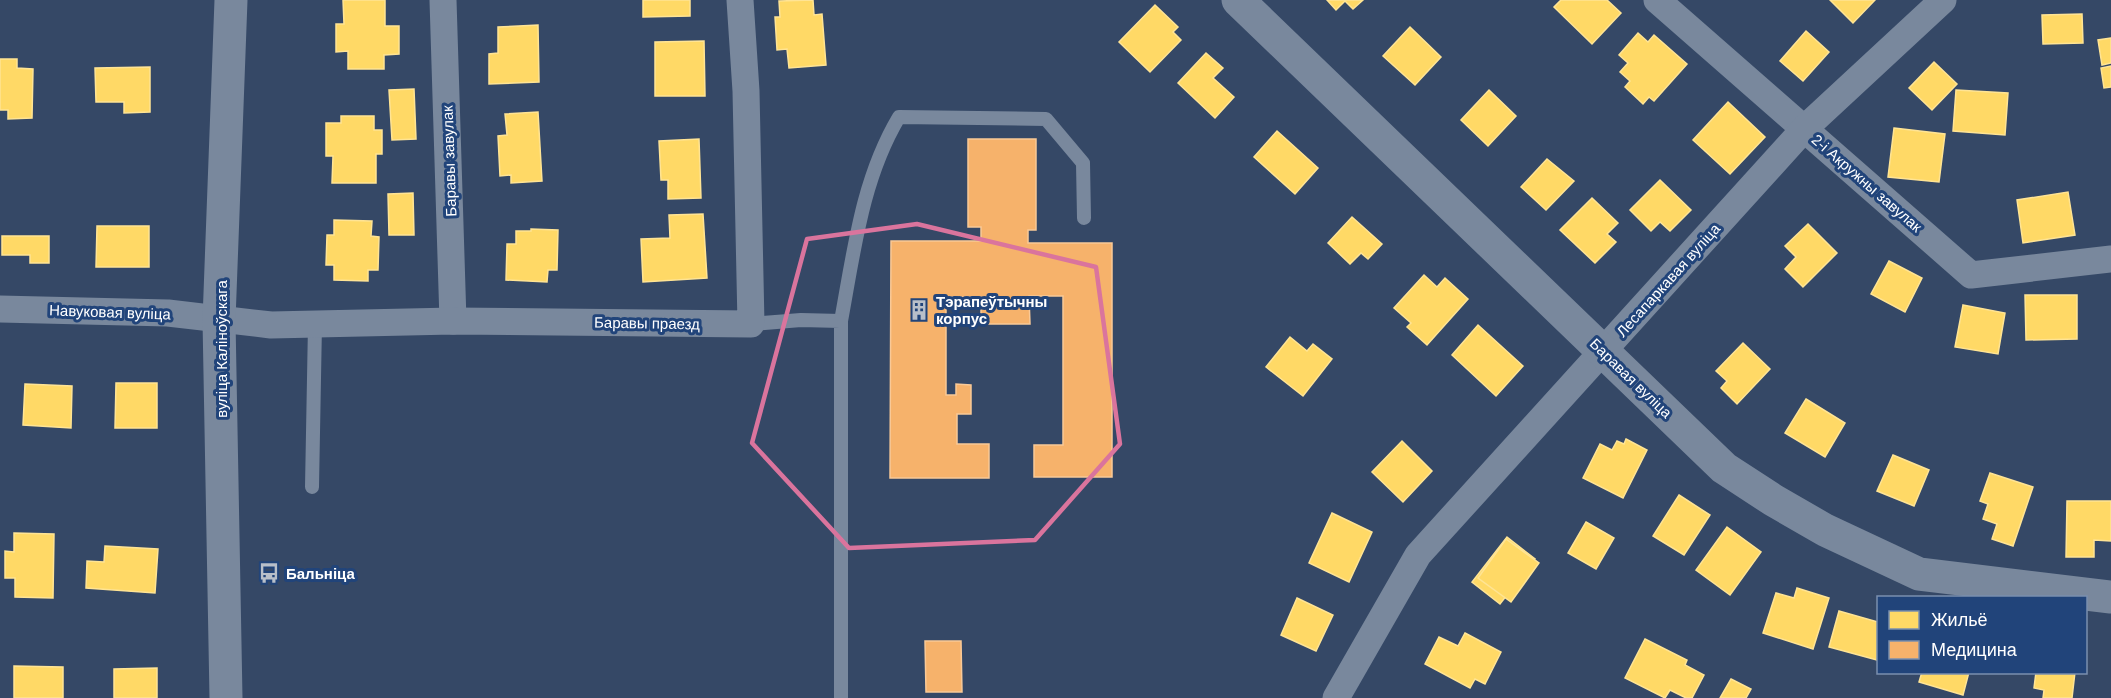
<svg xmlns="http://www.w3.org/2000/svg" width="2111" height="698" font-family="Arial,sans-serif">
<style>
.homes{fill:#ffd966;stroke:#ffe494;stroke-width:1.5}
.health{fill:#f6b26b;stroke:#f9c997;stroke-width:1.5}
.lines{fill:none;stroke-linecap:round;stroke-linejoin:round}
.service{stroke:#79889d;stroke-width:14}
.minor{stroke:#79889d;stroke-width:27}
.tertiary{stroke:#79889d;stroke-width:33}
.marked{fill:none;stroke:#da749d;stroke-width:4.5;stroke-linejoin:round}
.labels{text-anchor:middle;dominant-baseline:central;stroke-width:6;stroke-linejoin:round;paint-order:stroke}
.street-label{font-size:15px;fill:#fff;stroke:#21447a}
.poi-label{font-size:15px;font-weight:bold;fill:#fff;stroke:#21447a;text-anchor:start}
</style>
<rect width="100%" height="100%" fill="#354866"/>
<!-- homes -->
<g class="homes">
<path d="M343,0H385V26H399V54L384,55V69H348V51L336,52V24H344Z"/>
<path d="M643,0H690V16L643,17Z"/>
<path d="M813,0L814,15L822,14L826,65L789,68L787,49L777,50L775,17H780L779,1Z"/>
<path d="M1327,0H1363L1353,9L1345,1L1336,10Z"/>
<path d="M1561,0H1607L1621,13L1592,44L1554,7Z"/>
<path d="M1830,0H1875L1853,23Z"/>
<path d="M1155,5L1178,27L1173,32L1181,40L1150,72L1119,42Z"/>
<path d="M2082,14L2083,43L2043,44L2042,15Z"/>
<path d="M538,25L539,82L489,84V54L498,53V27Z"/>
<path d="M1410,27L1441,57L1415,85L1383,56Z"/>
<path d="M1806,31L1829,52L1803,81L1780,61Z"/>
<path d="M1638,33L1648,42L1654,35L1687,64L1654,101L1649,97L1643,104L1625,87L1630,81L1620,72L1628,63L1619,55Z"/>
<path d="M2111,38V63L2102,65L2098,40Z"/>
<path d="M704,41L705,96H655V42Z"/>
<path d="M1206,53L1223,68L1213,78L1234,97L1215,118L1178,83Z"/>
<path d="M0,59H17V68L33,69L32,118L8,119V110H0Z"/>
<path d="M1934,62L1957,84L1932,110L1909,88Z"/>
<path d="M2111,66V87L2104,88L2101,68Z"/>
<path d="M150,67V112L124,113V102H96L95,68Z"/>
<path d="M414,89L416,139L392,140L389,90Z"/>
<path d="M1489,90L1516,116L1488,146L1461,120Z"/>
<path d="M1956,90L2008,93L2005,135L1953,131Z"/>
<path d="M1728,102L1765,137L1730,174L1693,140Z"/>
<path d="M538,112L542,181L511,183V175L500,176L498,136L507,135L505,114Z"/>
<path d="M341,116H374V130H382V154H376V183H332L333,156H326V123H341Z"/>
<path d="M1894,128L1945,134L1939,182L1888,177Z"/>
<path d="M1277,131L1318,168L1295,194L1254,157Z"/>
<path d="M699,139L701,198L668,199V180H661L659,141Z"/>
<path d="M1547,159L1574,181L1546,210L1521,187Z"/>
<path d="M1660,180L1691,210L1670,231L1660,222L1651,231L1630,210Z"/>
<path d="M2068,192L2075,235L2023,243L2017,200Z"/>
<path d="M413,193L414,235H389L388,194Z"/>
<path d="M1592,198L1618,223L1607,234L1616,242L1595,263L1560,230Z"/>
<path d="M703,214L707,278L643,282L641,239L670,238L669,215Z"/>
<path d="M1352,217L1382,244L1368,259L1361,253L1350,264L1328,243Z"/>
<path d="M334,220L372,221L371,236L379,237L378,270H368V281L334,280V265H326L327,235H334Z"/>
<path d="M1808,224L1837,253L1803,287L1785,269L1796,257L1785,246Z"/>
<path d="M97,226H149V267H96Z"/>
<path d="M531,229L558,230L557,270H548L547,282L506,280L507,244H516V231H531Z"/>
<path d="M2,236H49V263H30V255H2Z"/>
<path d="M1889,261L1922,278L1905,312L1871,294Z"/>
<path d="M1424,275L1437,287L1445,278L1468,299L1427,345L1407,327L1411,323L1394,308Z"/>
<path d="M2025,295H2077V339L2026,340Z"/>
<path d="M1963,305L2005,313L1998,354L1955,347Z"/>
<path d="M1478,325L1523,366L1496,396L1452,355Z"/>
<path d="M1290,337L1307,351L1313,344L1332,359L1303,396L1266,367Z"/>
<path d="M1743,343L1770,369L1737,404L1721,388L1727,381L1716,371Z"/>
<path d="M116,383H157V428H115Z"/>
<path d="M25,384L72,386L71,428L23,425Z"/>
<path d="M1806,399L1845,423L1825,457L1785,433Z"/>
<path d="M1626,439L1647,450L1623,498L1583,478L1600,444L1612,450L1617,441L1624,444Z"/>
<path d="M1402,441L1432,471L1403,502L1372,472Z"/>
<path d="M1893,455L1929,470L1914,506L1877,491Z"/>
<path d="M1990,473L2033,487L2013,546L1992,539L1997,524L1983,519L1988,504L1980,501Z"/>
<path d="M1679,495L1710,515L1684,555L1653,536Z"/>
<path d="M2067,501H2111V541L2094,540V557H2066Z"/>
<path d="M1332,513L1372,532L1349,582L1309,563Z"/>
<path d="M1586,522L1614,538L1596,569L1568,553Z"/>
<path d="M1727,527L1761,552L1730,595L1696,570Z"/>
<path d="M14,533L54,534L53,598L15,597V578H5V551L14,552Z"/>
<path d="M1507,537L1535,559L1500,604L1472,582Z"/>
<path d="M1506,539L1539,563L1511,602L1478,578Z"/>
<path d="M105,546L158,549L155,593L86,588L87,561L104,562Z"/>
<path d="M1797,588L1829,598L1813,649L1763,633L1776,593L1794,598Z"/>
<path d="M1297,598L1333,615L1316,651L1281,635Z"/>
<path d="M1839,611L1878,622L1877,660L1829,647Z"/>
<path d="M1465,633L1501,652L1485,684L1475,679L1470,688L1425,664L1439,637L1458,646Z"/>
<path d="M1645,639L1687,660L1685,665L1704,675L1692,698H1686L1670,690L1665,698L1625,678Z"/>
<path d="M14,666L63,667V698H14Z"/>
<path d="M157,668V698H114V669Z"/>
<path d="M1922,672H1969L1963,695L1919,682Z"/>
<path d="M2036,672H2075L2072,698H2043L2044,690L2034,688Z"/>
<path d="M1731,679L1751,689L1746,698H1720Z"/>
</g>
<!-- health -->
<g class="health">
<path d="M968,139H1036V230H1028V243H1112V477H1034V445H1063V296H1029L1030,324H981V297H946V395H956V384L971,385V414H957V444H989V478H890L891,241H981V227H968Z"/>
<path d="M925,641H961L962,692H926Z"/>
</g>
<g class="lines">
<!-- service -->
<g class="service">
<path d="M841,321C854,251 862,179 899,117L1046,119L1083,163L1084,218"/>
<path d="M751,324L801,320L841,321V698"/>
<path d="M312,487L315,324"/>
</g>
<!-- minor -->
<g class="minor">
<path d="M443,0L453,321"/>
<path d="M1657,0L1971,275L2111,259"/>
<path d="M0,309L168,313L271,325L453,321L751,324L746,91L740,0"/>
<path d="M1336,698L1418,555L1805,128L1943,0"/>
</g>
<!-- tertiary -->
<g class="tertiary">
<path d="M1238,0L1724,468L1773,500L1825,530L1919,574L2111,597"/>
<path d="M226,698L219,320L231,0"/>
</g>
</g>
<!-- marked area -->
<path class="marked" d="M917,224L1096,267L1120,444L1035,540L849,548L752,443L807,239Z"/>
<!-- icons -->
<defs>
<g id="building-bare" transform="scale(1.62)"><path d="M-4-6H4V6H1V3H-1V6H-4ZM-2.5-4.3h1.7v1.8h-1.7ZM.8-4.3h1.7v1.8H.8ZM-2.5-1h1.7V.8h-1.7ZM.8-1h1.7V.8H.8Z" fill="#b8bfc9" stroke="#21447a" stroke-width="2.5" paint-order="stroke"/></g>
<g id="bus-bare" transform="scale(1.62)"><path d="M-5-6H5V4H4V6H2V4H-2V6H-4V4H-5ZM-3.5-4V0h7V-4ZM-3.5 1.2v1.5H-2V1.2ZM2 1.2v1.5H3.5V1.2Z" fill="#b8bfc9" stroke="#21447a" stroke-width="2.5" paint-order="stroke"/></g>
</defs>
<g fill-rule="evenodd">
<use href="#building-bare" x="919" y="310"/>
<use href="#bus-bare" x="269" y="573"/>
</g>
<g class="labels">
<!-- street labels -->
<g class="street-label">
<text transform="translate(449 161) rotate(-92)">Баравы завулак</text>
<text transform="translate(1867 183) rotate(41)">2-і Акружны завулак</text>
<text transform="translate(1668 280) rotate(-48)">Лесапаркавая вуліца</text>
<text transform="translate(110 312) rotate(2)">Навуковая вуліца</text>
<text transform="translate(647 323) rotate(1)">Баравы праезд</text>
<text transform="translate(221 349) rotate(-90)">вуліца Каліноўскага</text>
<text transform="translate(1631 378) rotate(44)">Баравая вуліца</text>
</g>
<!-- poi labels -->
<g class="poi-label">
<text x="936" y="301">Тэрапеўтычны<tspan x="936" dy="17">корпус</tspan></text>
<text x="286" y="573">Бальніца</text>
</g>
</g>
<!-- legend -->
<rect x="1877" y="596" width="210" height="78" fill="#21447a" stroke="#7a8faf" stroke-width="1.5"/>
<rect x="1889" y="611" width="30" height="18" fill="#ffd966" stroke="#7a8faf" stroke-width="1.5"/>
<text x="1931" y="626" font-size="18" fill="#ffffff">Жильё</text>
<rect x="1889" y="641" width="30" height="18" fill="#f6b26b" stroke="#7a8faf" stroke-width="1.5"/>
<text x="1931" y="656" font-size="18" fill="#ffffff">Медицина</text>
</svg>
